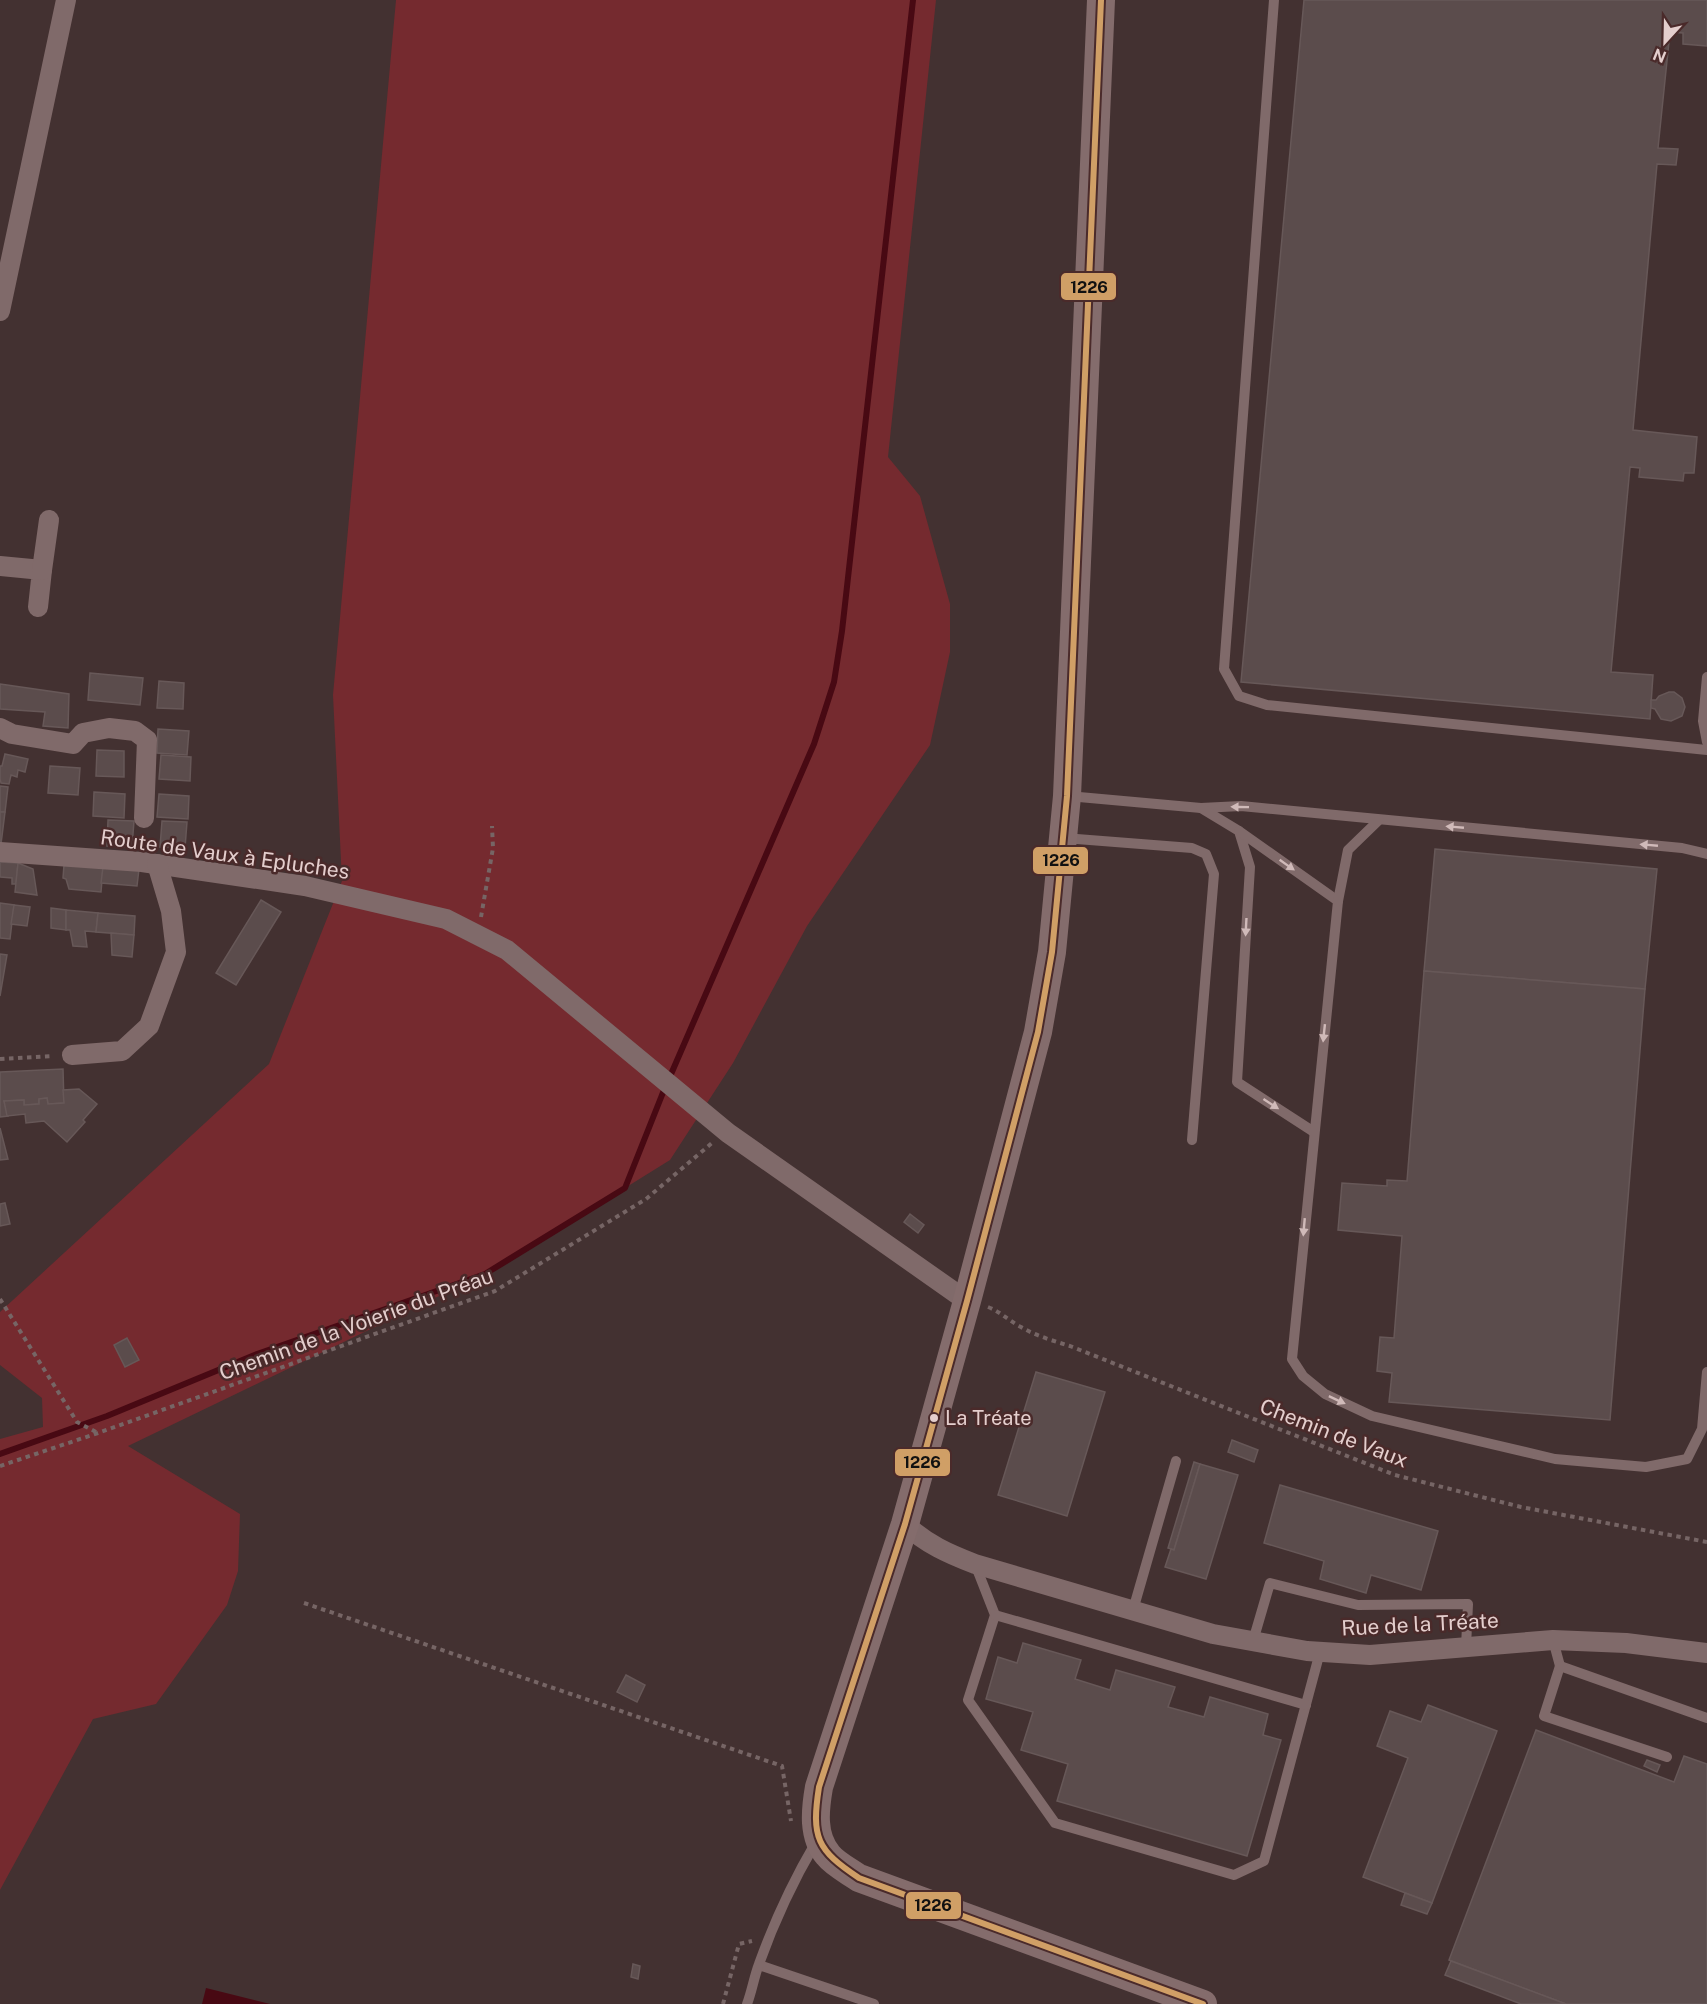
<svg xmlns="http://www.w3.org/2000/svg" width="1707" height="2004" font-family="'Public Sans',sans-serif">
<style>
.green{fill:#752a2f}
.water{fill:#480913}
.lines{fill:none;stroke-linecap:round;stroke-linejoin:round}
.stream{stroke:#480913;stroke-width:6}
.building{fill:#5b4c4c;stroke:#675858;stroke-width:1.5}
.path{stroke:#766565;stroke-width:4;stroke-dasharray:4.5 4.5;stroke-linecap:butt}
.lane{stroke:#806a6a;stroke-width:10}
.street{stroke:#806a6a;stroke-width:20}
.secondary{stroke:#846c6c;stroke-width:28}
.bus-1-casing{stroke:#4a2a2a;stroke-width:10}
.bus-1{stroke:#d09f66;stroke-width:6}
.oneway{fill:#d0bab9}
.bus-dot{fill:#e4cecd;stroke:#4a2a2a;stroke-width:2}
.labels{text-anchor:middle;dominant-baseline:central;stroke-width:5;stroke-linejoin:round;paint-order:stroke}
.bus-label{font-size:20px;fill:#e4cecd;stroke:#4a2a2a;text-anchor:start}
.street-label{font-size:21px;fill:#e4cecd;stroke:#4a2a2a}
.line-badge{stroke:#4a2a2a;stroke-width:2}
.pale-badge-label{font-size:16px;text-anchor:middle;font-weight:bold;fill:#111}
</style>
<rect width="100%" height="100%" fill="#433131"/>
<!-- green -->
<path class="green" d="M396,0H936L888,457L920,496L950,604V652L930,745L807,926L733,1063L670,1160L493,1270L128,1446L240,1514L238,1571L227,1605L156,1704L93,1719L0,1890V1439L43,1427L42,1398L0,1365V1312L269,1064L342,881L333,695Z"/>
<!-- water -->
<path class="water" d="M206,1988L270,2004H202Z"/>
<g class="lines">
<!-- stream -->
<path class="stream" d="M0,1454L107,1416L257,1354L485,1274L625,1188L662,1095L814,744L834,682L842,631L913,0"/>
</g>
<!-- building -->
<g class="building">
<path d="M1304,0H1707V46L1683,44V33L1670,32L1658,148L1678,149L1676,165L1657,164L1633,430L1697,437L1694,473H1684L1683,481L1639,477L1640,468L1630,467L1611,672L1653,675L1650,719L1241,682Z"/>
<path d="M90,673L143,678L140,705L88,700Z"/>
<path d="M159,681L184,683L183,709L157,708Z"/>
<path d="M0,684L69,694L68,728L43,726L45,712L0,709Z"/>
<path d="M1669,692H1674L1682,698L1685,707L1682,716L1671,721L1661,719L1655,709L1651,708V700H1656L1659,696Z"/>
<path d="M158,729L189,731L187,755L157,753Z"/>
<path d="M97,750L124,751V777L96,776Z"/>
<path d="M5,754L28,759L25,772L18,770L17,777L11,775L9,784L1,783L0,779V766H2Z"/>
<path d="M161,755L191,757L190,781L159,779Z"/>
<path d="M50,766L80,768L78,795L48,793Z"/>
<path d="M0,786L8,787L5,812H0Z"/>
<path d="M94,792L125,794L124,818L93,816Z"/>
<path d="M159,794L189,796L188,819L157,817Z"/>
<path d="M0,812H5L1,844H0Z"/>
<path d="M108,820L134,821L132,847L107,846Z"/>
<path d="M162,821L187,822L185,848L160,847Z"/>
<path d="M1435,849L1657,869L1645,989L1424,971Z"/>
<path d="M0,862L18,863L16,884H12V878L0,877Z"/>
<path d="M18,863L33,869L37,895L15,892Z"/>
<path d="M64,865L103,867L101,892L69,889L66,879L63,878Z"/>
<path d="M103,867L139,869L137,886L101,883Z"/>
<path d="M261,900L281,912L236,985L216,973Z"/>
<path d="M0,903L14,905L10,939L0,938Z"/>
<path d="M14,905L30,907L27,926L11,924Z"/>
<path d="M51,908L66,910V930L51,928Z"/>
<path d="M66,910L98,913L96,932L85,931L87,947L73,946L70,930H66Z"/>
<path d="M98,913L135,916L134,935L96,932Z"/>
<path d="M111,933L134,935L132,957L112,955Z"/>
<path d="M0,954L7,955L0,996Z"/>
<path d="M1424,971L1645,989L1610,1420L1389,1402L1392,1373L1377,1371L1380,1337L1394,1338L1402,1236L1338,1230L1342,1183L1387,1186V1180L1407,1181Z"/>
<path d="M63,1069L64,1103L48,1104L47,1098L39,1099V1104L24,1105V1100L4,1101L8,1116L0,1117V1072Z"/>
<path d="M79,1089L97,1104L83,1120L85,1122L67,1142L44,1121L26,1123L25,1114L7,1116L4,1101L24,1100V1105L39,1104V1099L47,1098L48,1104L64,1103L63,1090Z"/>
<path d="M0,1128L8,1159L0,1160Z"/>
<path d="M5,1203L10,1224L0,1226V1204Z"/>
<path d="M910,1214L924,1225L918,1233L904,1222Z"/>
<path d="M127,1338L139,1360L125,1367L114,1345Z"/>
<path d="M1036,1372L1105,1392L1067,1516L998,1495Z"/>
<path d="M1232,1440L1258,1450L1254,1462L1228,1452Z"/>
<path d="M1194,1462L1200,1464L1174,1550L1168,1548Z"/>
<path d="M1200,1464L1238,1475L1206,1579L1165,1567L1171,1549L1174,1550Z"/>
<path d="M1280,1485L1438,1531L1421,1590L1371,1575L1366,1593L1320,1579L1324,1561L1264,1543Z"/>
<path d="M1023,1643L1081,1660L1075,1679L1110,1690L1116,1670L1175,1687L1168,1707L1204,1717L1210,1697L1268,1714L1263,1735L1281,1740L1247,1856L1057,1801L1068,1764L1021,1750L1033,1712L986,1699L998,1657L1017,1663Z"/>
<path d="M626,1675L645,1685L637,1702L617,1692Z"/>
<path d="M1428,1705L1497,1731L1432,1903L1363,1877L1408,1758L1377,1746L1390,1711L1421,1722Z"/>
<path d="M1536,1730L1674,1782L1684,1756L1707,1764V2004H1566L1449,1960Z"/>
<path d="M1647,1760L1660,1765L1657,1772L1644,1766Z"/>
<path d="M1405,1893L1432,1903L1427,1914L1401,1905Z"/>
<path d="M1451,1961L1566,2004H1521L1445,1975Z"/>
<path d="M633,1964L640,1966L638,1979L631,1977Z"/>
</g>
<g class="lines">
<!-- path -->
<g class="path">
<path d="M481,917L493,848L492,826"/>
<path d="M0,1059L53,1056"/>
<path d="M0,1299L77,1422L98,1433"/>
<path d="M988,1307C1001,1312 1009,1321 1021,1327C1036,1336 1054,1341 1070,1346L1395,1475L1521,1507L1707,1542"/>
<path d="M0,1466L98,1433L495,1291L646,1199L712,1143"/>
<path d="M304,1603L782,1766L791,1821"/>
<path d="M723,2004L739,1944L752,1941"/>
</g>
<!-- lane -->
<g class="lane">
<path d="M1274,0L1224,669L1239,696L1267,705L1707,750"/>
<path d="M1707,677L1703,721L1707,742"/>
<path d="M1068,796L1201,808L1241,806L1682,848L1707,854"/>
<path d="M1201,808L1239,831L1250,867L1237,1082L1314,1132"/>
<path d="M1239,831L1338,901L1292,1359L1303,1376L1325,1394L1372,1416L1555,1459L1646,1467L1687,1459L1702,1429L1707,1372"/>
<path d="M1064,838L1192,848L1206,854L1214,874L1192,1140"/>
<path d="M1338,901L1348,850L1379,820"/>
<path d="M975,1564L995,1615L968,1700L1055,1823L1234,1875L1264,1861L1320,1652"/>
<path d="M1133,1610L1176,1461"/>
<path d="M995,1615L1306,1705"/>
<path d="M1553,1640L1560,1666"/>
<path d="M1253,1641L1270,1583L1358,1605L1468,1604L1466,1647"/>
<path d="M1667,1757L1544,1716L1560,1666L1707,1718"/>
<path d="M759,1965L874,2004"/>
<path d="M747,2004C752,1991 754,1977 759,1964C774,1922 793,1881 816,1842"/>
</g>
<!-- street -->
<g class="street">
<path d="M0,311L66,0"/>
<path d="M0,566L42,570L38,607"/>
<path d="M42,570L49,520"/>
<path d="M0,728L12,734L73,744L83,733L109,728L135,731L147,740L144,818"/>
<path d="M0,852L142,862L305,886L446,919L507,950L728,1133L967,1301"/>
<path d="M72,1055L122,1051L149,1026L176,952L171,911L157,864"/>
<path d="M905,1524C926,1544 949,1554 975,1564L1213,1634L1307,1651L1370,1655L1553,1640L1626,1643L1707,1653"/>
</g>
<!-- secondary -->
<path class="secondary" d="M1101,0L1067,796L1052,952L1038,1032L967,1301L905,1524L819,1787C815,1810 812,1836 828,1855C835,1864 849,1871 859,1878L1203,2004"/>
<!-- bus-1 casing -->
<g class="bus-1-casing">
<path id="bus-1" d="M1101,0L1067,796L1052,952L1038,1032L967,1301L905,1524L819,1787C811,1838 817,1850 859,1878L1203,2004"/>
</g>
<!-- bus-1 -->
<use href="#bus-1" class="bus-1"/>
</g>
<!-- one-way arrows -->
<defs><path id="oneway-solid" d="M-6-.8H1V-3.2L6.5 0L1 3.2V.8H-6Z" transform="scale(1.5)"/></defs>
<g class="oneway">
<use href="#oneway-solid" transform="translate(1240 807) rotate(-179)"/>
<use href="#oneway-solid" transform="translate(1455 827) rotate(-175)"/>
<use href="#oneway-solid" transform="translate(1649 845) rotate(-175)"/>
<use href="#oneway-solid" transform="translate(1287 865) rotate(35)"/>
<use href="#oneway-solid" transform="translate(1246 927) rotate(93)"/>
<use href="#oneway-solid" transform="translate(1324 1033) rotate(96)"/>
<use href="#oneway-solid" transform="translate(1271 1104) rotate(33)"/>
<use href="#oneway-solid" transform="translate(1304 1227) rotate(95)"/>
<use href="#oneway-solid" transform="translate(1337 1400) rotate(25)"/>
</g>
<!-- markers -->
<circle class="bus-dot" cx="934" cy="1418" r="5"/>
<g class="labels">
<!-- bus labels -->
<g class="bus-label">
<text x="945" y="1418">La Tréate</text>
</g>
<!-- street labels -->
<g class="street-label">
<text transform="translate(225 854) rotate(8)">Route de Vaux à Epluches</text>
<text transform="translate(356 1324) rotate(-20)">Chemin de la Voierie du Préau</text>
<text transform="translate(1334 1433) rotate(21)">Chemin de Vaux</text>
<text transform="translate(1420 1624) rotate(-3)">Rue de la Tréate</text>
</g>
</g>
<g class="line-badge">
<rect x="1060" y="272" width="57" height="29" rx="6" fill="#d09f66"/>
<rect x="1032" y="846" width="57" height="29" rx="6" fill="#d09f66"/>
<rect x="894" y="1448" width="57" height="29" rx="6" fill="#d09f66"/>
<rect x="905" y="1891" width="57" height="29" rx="6" fill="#d09f66"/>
</g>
<g class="pale-badge-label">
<text x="1089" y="293">1226</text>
<text x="1061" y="866">1226</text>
<text x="922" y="1468">1226</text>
<text x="933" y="1911">1226</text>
</g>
<!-- north arrow -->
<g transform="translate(1665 42) rotate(202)" stroke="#4a2a2a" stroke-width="4.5" paint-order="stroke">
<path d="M0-4.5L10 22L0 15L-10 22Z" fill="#e4cecd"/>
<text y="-9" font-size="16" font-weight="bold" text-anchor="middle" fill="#e4cecd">N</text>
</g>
</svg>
